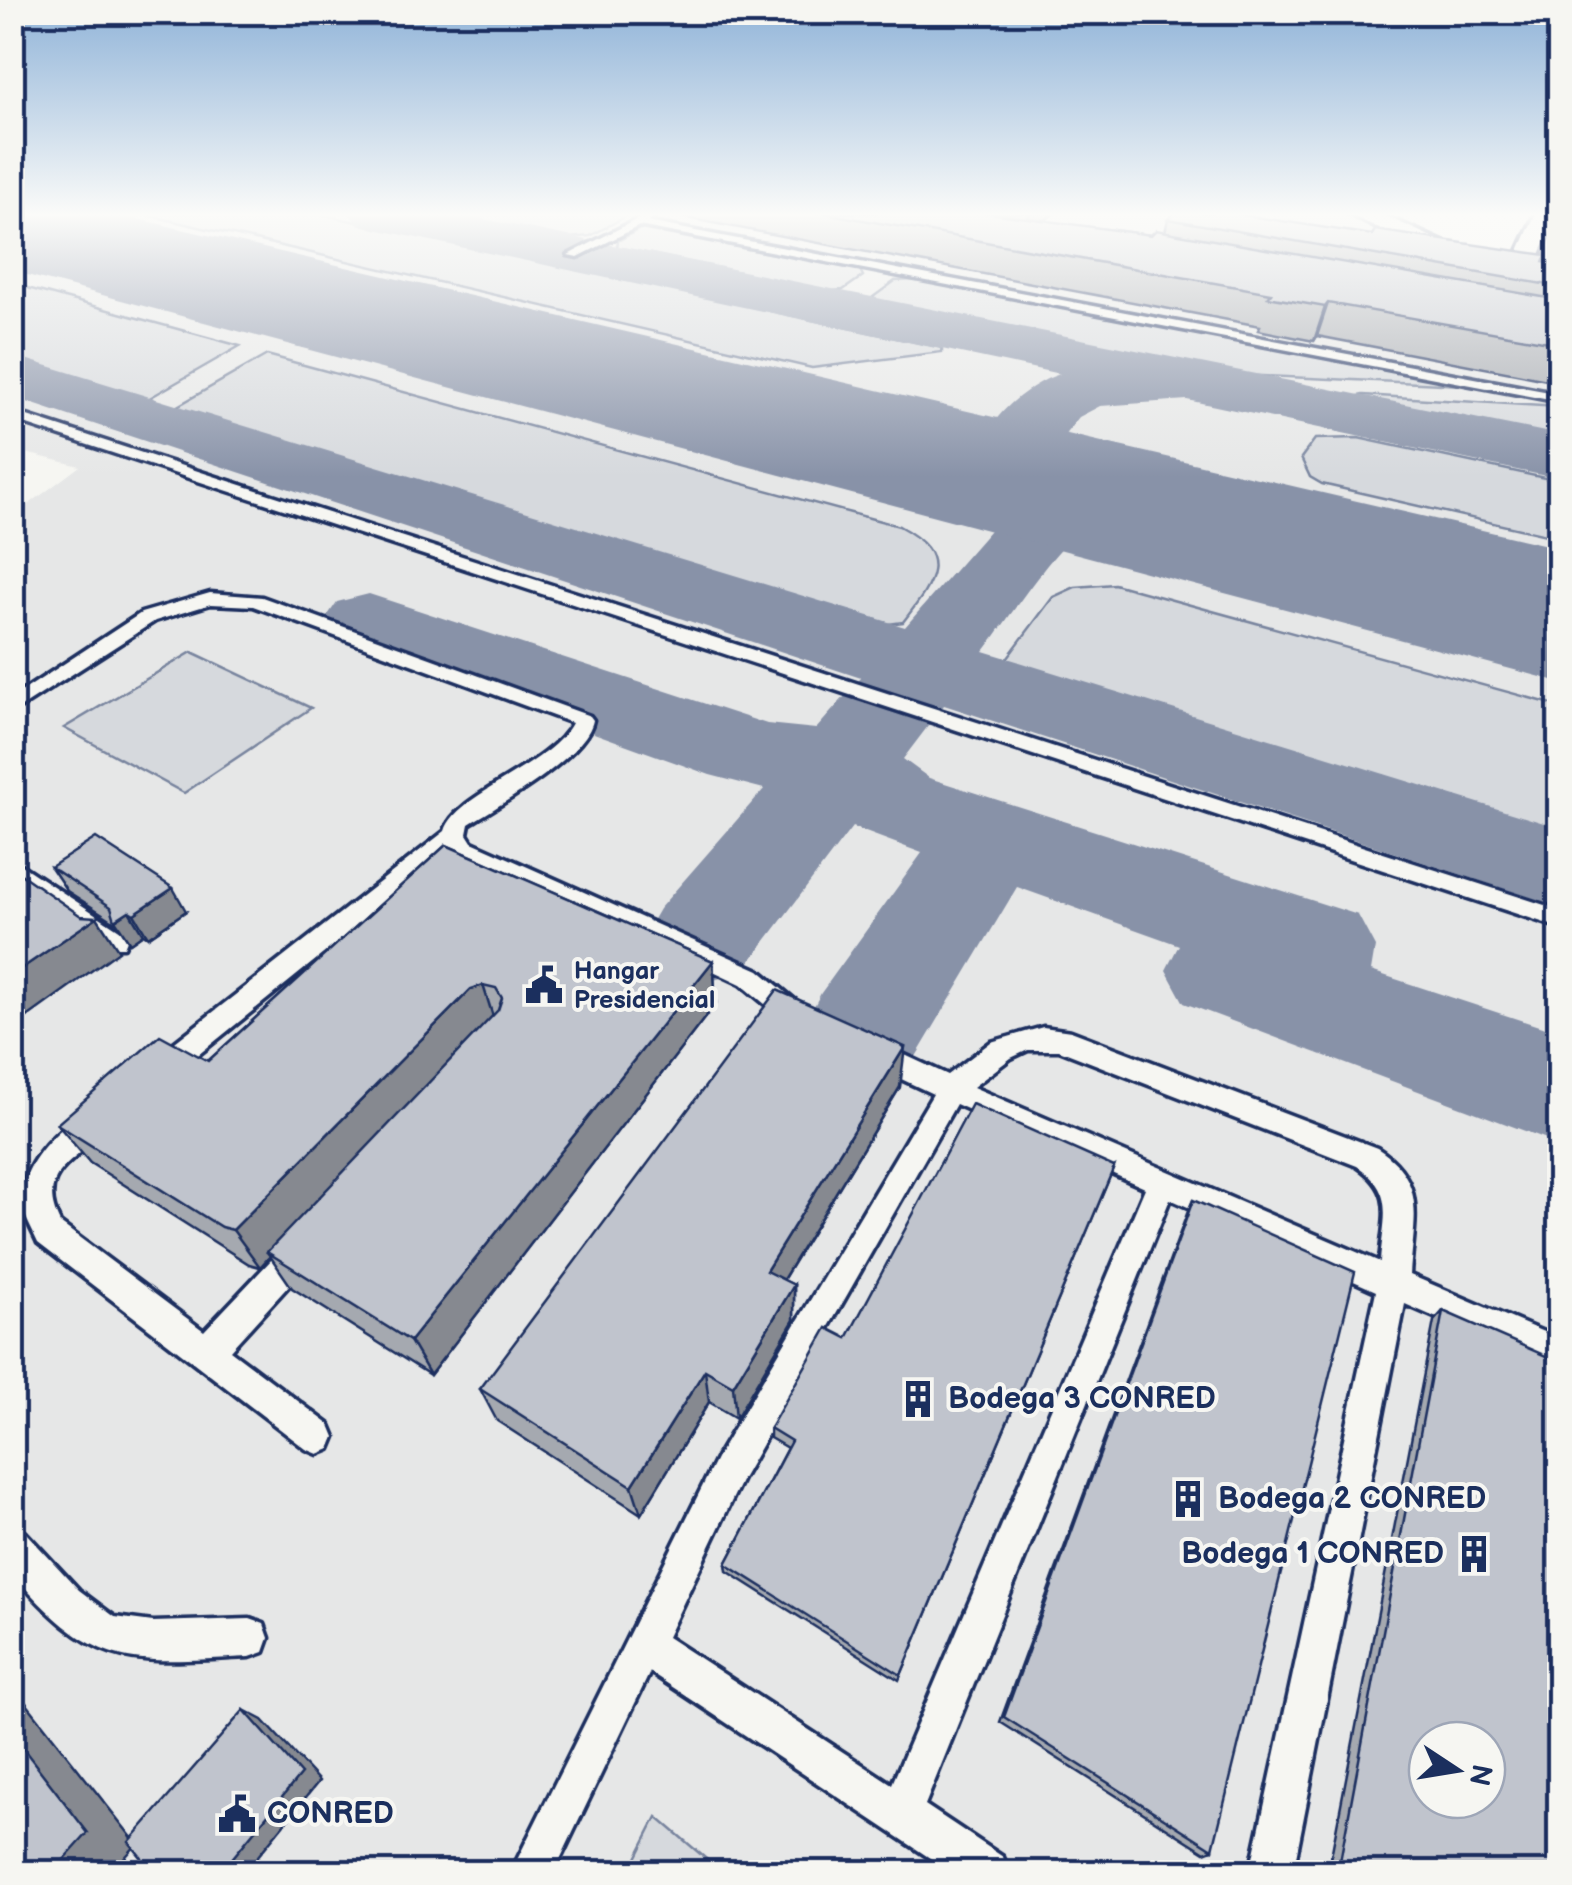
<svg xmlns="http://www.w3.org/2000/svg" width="1572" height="1885" font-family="'Balsamiq Sans',sans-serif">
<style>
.built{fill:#e6e7e7;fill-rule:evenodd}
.green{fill:#d6d9dd;stroke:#78849e;stroke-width:2.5}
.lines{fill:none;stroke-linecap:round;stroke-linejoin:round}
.taxiway{fill:#8892a8;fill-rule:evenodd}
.runway{fill:#8892a8;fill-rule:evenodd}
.service-casing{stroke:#1b2f5e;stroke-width:7}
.minor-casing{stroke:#1b2f5e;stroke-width:8}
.secondary-casing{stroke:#1b2f5e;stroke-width:7}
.service{fill:#f6f6f2;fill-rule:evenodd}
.minor{fill:#f6f6f2;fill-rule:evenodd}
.secondary{fill:#f6f6f2;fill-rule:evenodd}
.wall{fill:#a5a9b0;stroke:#1b2f5e;stroke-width:2.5}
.shaded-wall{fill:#868990;stroke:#1b2f5e;stroke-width:2.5}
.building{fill:#c0c4cd;stroke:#1b2f5e;stroke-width:2.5;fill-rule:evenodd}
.labels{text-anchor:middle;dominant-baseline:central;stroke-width:8;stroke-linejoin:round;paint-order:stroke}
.poi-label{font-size:25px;font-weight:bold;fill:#1b2f5e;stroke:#f6f6f2;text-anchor:start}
.near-poi-label{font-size:30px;font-weight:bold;fill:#1b2f5e;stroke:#f6f6f2;text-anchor:start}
</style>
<rect width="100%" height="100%" fill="#f6f6f2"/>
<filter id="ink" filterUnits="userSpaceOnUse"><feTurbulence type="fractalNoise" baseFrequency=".01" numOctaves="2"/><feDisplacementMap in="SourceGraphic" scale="20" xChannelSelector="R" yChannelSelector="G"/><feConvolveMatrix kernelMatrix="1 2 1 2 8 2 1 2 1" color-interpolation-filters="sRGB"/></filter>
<g filter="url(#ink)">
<!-- built -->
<path class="built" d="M13,213H1335L1409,243L1559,288V1872H13L12,517L80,466L13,450ZM1427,1740H1487V1800H1427Z"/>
<!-- green -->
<g class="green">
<path d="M138,213H315L942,348V352L812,368Z"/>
<path d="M442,213H632L590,236L568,238Z"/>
<path d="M640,229L860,270L863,276L843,290L829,291L617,247L618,241Z"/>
<path d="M914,280L1460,383L1464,385L1241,375L876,302L873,297L895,281Z"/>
<path d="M12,284H13L240,346L146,400L13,359Z"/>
<path d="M267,355L899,526C955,556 933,583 903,622L874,626L174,408Z"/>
<path d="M1363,395L1559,407V440L1354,397Z"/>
<path d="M1358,438L1559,481V538L1322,484L1310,477L1301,458L1315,439Z"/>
<path d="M1114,584L1559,706V840L999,669L1053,597L1075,587Z"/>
<path d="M192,652L311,708L184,793L64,728Z"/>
<path d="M657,1817L712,1864L709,1872H629Z"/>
</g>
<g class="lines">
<!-- taxiway -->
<path class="taxiway" d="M349,213H453L1560,435V479L1187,400L1100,406L1079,417L1055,447L1066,487L1103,477L1131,484L1142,501C1125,526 1095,524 1070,541C1051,553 1002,628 984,651L1560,828V907L944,705L903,759L929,778L1358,915L1375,947L1371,971L1560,1033V1144L1184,1003L1166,970L1179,945L1017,887L911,1065L866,1080L821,1065L802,1029L821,993L922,853L852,827L743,971L701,984L659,971L641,940L659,909L764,789L710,775L337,640L324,621L337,602L369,594L767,724L816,729L861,678L12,397V355L905,627L997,522C995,501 983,482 981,461C977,424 1029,383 1060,374L375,229L357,224Z"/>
<!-- runway -->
<path class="runway" d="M12,213H112L1560,548V682L12,271Z"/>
<!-- service casing -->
<g class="service-casing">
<g id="service">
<path d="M649,213L658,215L648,222L1560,394V402L639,226L578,257L568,255Z"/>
<path d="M12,411L1560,910V928L12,420Z"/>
<path d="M210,593L262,597L590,716L593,720C587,755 500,805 469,824L467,834L472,842L759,970L808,1011L812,1018L808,1025L799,1028L790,1025L741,984L453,849L172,1076L162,1079L152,1076L148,1068L152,1060L445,831C455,794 549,767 572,723L253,606L211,604L155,621L12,713V698L141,613Z"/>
<path d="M12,859L124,933L127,940L124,947H106L12,879Z"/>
<path d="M1043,1027L1071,1031L1377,1148C1429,1182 1413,1221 1410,1275L1560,1339V1372L1405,1304L1293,1872H1250L1376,1291L1170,1199L925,1805L1003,1857L1009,1872H951L650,1672L554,1872H511L718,1455L933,1094L861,1060L857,1052L861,1044L871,1041L881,1044L948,1075L991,1042ZM1028,1050H1059L1357,1166C1397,1193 1383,1218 1380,1262L973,1087L1011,1058ZM956,1104L1145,1188L892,1784L667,1637L742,1479Z"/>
<path d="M95,1109L105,1112L109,1121C90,1160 31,1165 60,1223L204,1331L291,1239L302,1235L313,1239L317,1249L313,1259L230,1350L330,1425L335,1437L330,1449L318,1454L306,1449L38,1243C32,1229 22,1214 22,1198C22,1162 63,1120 95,1109Z"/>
<path d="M12,1527L25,1532L79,1590L115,1617L153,1622L250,1619L264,1624L269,1638L264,1652L250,1657C127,1663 98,1672 12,1573Z"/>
</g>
</g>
<!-- minor casing -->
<g class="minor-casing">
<path id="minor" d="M1536,213H1560V221L1554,222L1532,273H1514L1511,268Z"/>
</g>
<!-- secondary casing -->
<g class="secondary-casing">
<path id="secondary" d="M1347,213H1379L1456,248L1560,266V282L1440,259Z"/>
</g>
<!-- service -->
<use href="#service" class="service"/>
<!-- minor -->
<use href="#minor" class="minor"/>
<!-- secondary -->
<use href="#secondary" class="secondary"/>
</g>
<!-- wall -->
<g class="wall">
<path d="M681,213H1054L1044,221L1151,235L1165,232L1168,219L1560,265V354L1547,380L1317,336L1314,341L1258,330L1260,326L681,217Z"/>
<path d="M446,845L713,961L716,1003L430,1375L292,1288L270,1256L260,1267L249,1264L90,1163L57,1124L208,1061Z"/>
<path d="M51,867L186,911L148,937L143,934L130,943L118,924L67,891Z"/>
<path d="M900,1087L783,1280L794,1285V1320L736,1418L709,1402L641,1514L497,1421L480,1389Z"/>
<path d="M1114,1167L899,1680L727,1571L726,1564L787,1448L770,1438V1428L847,1338Z"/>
<path d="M1193,1200L1213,1849L1205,1852L1000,1722L1188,1211Z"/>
<path d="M1443,1311L1560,1872H1328L1434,1321Z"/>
</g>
<!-- shaded-wall -->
<g class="shaded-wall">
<path d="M1029,213H1054L1026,236Z"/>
<path d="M1328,303L1317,336L1314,341L1325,307Z"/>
<path d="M173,888L186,911L148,937L134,914Z"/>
<path d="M129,911L143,934L130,943L115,920Z"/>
<path d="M97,917L119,951L12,1028V975Z"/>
<path d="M713,961L716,1003L430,1375L410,1341Z"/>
<path d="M483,985L496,1026L267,1252L270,1256L260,1267L233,1230L471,989Z"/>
<path d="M905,1047L900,1087L767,1306L766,1271Z"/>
<path d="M794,1285V1320L736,1418L733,1386Z"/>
<path d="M705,1370L709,1402L641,1514L632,1486Z"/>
<path d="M12,1685L137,1844L112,1872H53L12,1734Z"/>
<path d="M244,1710L263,1720L319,1781L245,1872H221Z"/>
</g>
<!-- building -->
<g class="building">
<path d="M824,213H990L1151,235L1156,230L1560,300V344L1328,303L1325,307L1268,297L1271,293Z"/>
<path d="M1174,213H1230L1372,235L1375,230L1546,255L1543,262L1560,265V287L1168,219Z"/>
<path d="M96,838L173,888L134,914L129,911L115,920L111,907L51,867Z"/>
<path d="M446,845L713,961L410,1341L267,1252L498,1010L502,998L496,988L483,985L471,989L233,1230L221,1227L57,1124L160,1035L208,1061Z"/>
<path d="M12,868L81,916L97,917L12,975Z"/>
<path d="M777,990L905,1047L766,1271L794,1285L733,1386L705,1370L632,1486L480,1389Z"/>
<path d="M972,1104L1114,1167L901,1675L726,1564L791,1441L770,1428L827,1328L847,1338Z"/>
<path d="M1193,1200L1355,1272L1213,1849L1004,1717Z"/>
<path d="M1443,1311L1560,1362V1872H1338ZM1427,1740H1487V1800H1427Z"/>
<path d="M244,1710L301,1774L221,1872H153L129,1842Z"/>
<path d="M12,1734L88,1833L53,1872H12Z"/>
</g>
</g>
<!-- sky -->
<linearGradient id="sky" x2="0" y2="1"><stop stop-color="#8fb3d8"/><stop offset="0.45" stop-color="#fbfbf9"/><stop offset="1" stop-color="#fbfbf9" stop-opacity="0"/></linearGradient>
<rect width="1572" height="477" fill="url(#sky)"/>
<!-- icons -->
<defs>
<g id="civic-bare" transform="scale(3)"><path d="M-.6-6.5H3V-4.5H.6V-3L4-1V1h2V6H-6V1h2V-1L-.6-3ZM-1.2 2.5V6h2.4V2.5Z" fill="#1b2f5e" stroke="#f6f6f2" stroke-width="2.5" paint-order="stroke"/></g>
<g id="building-bare" transform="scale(3)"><path d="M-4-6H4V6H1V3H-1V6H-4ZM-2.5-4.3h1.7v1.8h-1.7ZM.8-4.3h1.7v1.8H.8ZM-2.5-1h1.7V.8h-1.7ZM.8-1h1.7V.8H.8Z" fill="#1b2f5e" stroke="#f6f6f2" stroke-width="2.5" paint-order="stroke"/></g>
</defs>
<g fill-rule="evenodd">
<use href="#civic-bare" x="544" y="985"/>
<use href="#building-bare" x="918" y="1399"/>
<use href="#building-bare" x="1188" y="1499"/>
<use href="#building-bare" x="1474" y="1554"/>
<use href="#civic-bare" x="237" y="1814"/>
</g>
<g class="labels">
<!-- poi labels -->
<g class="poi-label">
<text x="574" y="971">Hangar<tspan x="574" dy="29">Presidencial</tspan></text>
</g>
<!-- near-poi labels -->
<g class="near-poi-label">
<text x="948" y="1399">Bodega 3 CONRED</text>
<text x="1218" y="1499">Bodega 2 CONRED</text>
<text x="1444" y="1554" text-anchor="end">Bodega 1 CONRED</text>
<text x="267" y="1814">CONRED</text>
</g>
</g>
<!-- margin -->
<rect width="1572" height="1885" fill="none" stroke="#f6f6f2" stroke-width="50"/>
<rect x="25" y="25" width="1522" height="1835" fill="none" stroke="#1b2f5e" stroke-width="4" filter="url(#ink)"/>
<!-- north arrow -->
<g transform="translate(1457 1770) rotate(102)"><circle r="48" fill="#f6f6f2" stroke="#9ea6b7" stroke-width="2.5"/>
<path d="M0-8L18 38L0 25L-18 38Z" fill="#1b2f5e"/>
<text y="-15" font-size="28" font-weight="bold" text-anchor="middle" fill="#1b2f5e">N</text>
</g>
</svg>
